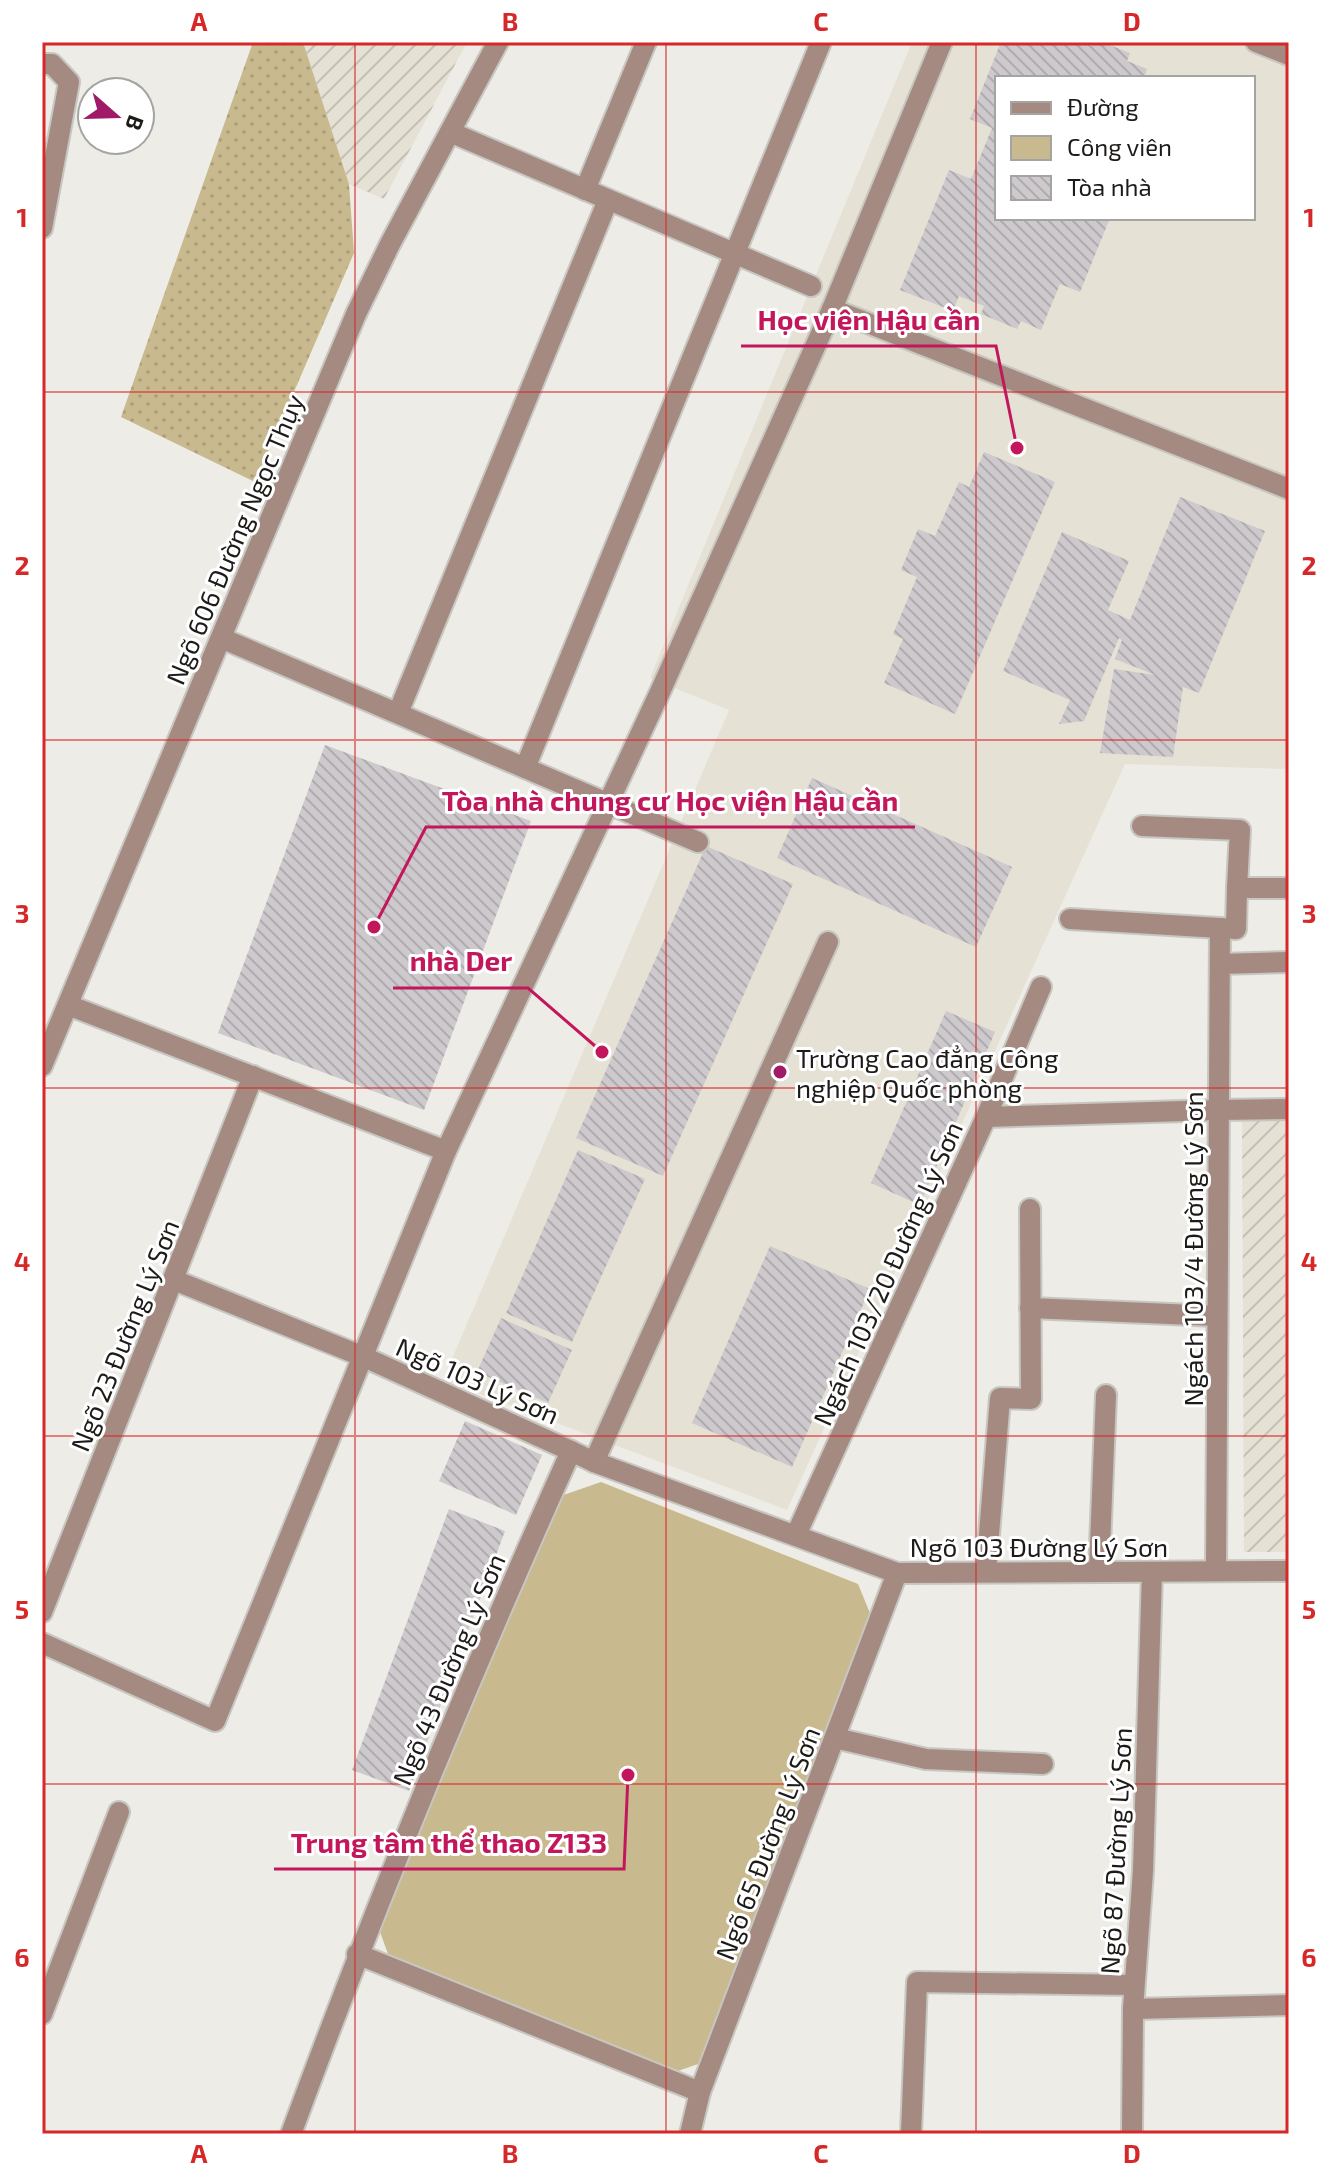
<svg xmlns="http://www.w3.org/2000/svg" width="1331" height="2176" font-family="'Exo 2',sans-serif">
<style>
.industrial{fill:url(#industrial-furrows)}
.built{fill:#e5e1d5;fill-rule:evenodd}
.grass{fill:url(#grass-dots)}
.park{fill:#c9b98e}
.building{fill:url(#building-back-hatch)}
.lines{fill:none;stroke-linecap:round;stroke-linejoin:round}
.lane-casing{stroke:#c7c6c1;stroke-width:24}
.street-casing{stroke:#c7c6c1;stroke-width:24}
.lane{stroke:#a48a81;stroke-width:20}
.street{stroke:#a48a81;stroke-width:20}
.grid{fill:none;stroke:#d62828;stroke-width:2;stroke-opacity:0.55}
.poi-dot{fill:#a01a68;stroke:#fff;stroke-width:3}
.labels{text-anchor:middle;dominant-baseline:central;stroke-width:6;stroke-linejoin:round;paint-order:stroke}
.street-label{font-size:26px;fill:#1c1b19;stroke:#fff}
.poi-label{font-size:26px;fill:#1c1b19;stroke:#fff;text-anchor:start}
.leader{fill:none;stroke:#c2185b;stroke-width:3}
.callout-dot{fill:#c2185b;stroke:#fff;stroke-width:3}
.callout-label{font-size:28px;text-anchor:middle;font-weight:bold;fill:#c2185b;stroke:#fff;stroke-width:6;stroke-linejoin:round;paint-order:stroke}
.neatline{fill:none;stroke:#d62828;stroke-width:3}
.grid-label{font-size:26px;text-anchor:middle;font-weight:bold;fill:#d62828}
</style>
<defs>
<pattern id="industrial-furrows" width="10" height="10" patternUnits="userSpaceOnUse" patternTransform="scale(2)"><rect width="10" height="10" fill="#e5e1d5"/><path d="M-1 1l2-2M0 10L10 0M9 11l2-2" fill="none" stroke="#c4c0b6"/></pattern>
<pattern id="grass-dots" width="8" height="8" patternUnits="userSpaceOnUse" patternTransform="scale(2)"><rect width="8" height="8" fill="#c9b98e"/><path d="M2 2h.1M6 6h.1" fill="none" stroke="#ac9e7a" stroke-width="1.8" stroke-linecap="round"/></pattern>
<pattern id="building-back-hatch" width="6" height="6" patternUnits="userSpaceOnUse" patternTransform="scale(2)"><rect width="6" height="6" fill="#cdc9cd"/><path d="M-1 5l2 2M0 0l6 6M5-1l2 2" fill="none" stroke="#afacaf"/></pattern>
</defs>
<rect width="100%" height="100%" fill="#edece6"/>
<!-- industrial -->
<g class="industrial">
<path d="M303,42H467L384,199L349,184Z"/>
<path d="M1242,1119H1289V1552H1244Z"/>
</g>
<!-- built -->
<path class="built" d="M912,42H1289V769L1125,764L787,1510L443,1380L729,710L650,678ZM997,78H1253V218H997Z"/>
<!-- grass -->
<path class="grass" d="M253,42H303L349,184L354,253L255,482L121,417Z"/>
<!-- park -->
<path class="park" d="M601,1482L858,1584L872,1618L704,2062L672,2073L391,1962L380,1932L552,1499Z"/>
<!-- building -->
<g class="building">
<path d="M1001,42H1081L1091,46L1092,42H1102L1130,53L1127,61L1147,69L1144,78H997V218H1110L1080,292L1060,284L1041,330L1021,321L1017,329L981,314L984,306L959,296L953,311L900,290L949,170L971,179L992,128L970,119Z"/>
<path d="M984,452L1055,482L955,714L884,683L903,639L893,634L917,577L901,570L918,529L935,536L959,482L969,487Z"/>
<path d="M1180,497L1265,531L1199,693L1183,687L1173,757L1100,753L1114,669L1155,675L1115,659L1122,640L1119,638L1084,721L1059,724L1070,700L1003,671L1062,532L1129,561L1108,610L1130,620Z"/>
<path d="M325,745L531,821L424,1110L218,1033Z"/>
<path d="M812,778L1012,867L976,947L777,858Z"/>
<path d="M706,846L793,884L663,1176L576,1138Z"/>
<path d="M946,1011L995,1032L920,1205L871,1183Z"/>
<path d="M578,1150L645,1179L572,1342L506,1313Z"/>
<path d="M770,1246L870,1289L792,1467L692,1423Z"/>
<path d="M501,1318L572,1350L548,1403L477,1372Z"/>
<path d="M465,1421L542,1455L516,1515L439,1481Z"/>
<path d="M449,1509L505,1531L409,1791L352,1770Z"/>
</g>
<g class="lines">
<!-- lane casing -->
<g class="lane-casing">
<g id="lane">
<path d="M1256,42L1289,55"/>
<path d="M42,64H52L69,82L42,228"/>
<path d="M450,132L811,286"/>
<path d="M585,190L646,42"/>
<path d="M832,309L1289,489"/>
<path d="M221,638L698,842"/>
<path d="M398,713L608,200"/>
<path d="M525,768L821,42"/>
<path d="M1142,826L1240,830L1237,888"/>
<path d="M1070,919L1236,929L1237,888H1289"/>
<path d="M1220,964L1289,962"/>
<path d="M68,1005L446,1151"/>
<path d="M986,1117L1219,1110"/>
<path d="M174,1280L364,1357L571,1451"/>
<path d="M1030,1308L1217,1316"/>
<path d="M594,1462L828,942"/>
<path d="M796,1535L986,1117L1041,987"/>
<path d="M1099,1571L1106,1395"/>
<path d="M986,1572L1000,1398L1031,1399L1030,1209"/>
<path d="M42,1612L253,1076"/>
<path d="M42,1643L215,1721L446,1151L660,692L832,309L942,42"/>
<path d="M835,1738L926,1759L1043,1764"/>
<path d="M357,1954L700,2092"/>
<path d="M1133,2009L1289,2005"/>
<path d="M42,2014L119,1812"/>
<path d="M911,2134L917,1982L1134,1985"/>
</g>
</g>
<!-- street casing -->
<g class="street-casing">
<g id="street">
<path d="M42,1066L356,314L390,244L498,42"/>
<path d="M1219,1110L1289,1109"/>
<path d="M1216,1571L1220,928"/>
<path d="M291,2134C376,1903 470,1675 571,1451L594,1462L897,1573L1289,1571"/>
<path d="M690,2134L700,2092L897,1573"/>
<path d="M1132,2134L1133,2009L1143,1871L1152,1572"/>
</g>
</g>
<!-- lane -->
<use href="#lane" class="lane"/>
<!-- street -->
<use href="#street" class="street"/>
</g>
<!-- grid -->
<path class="grid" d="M355,42V2134M666,42V2134M976,42V2134M42,392H1289M42,740H1289M42,1088H1289M42,1436H1289M42,1784H1289"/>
<!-- markers -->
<circle class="poi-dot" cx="780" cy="1072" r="8"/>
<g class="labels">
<!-- street labels -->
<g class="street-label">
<text transform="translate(234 539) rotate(-67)">Ngõ 606 Đường Ngọc Thụy</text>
<text transform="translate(1192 1249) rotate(-90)">Ngách 103/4 Đường Lý Sơn</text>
<text transform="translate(887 1273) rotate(-66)">Ngách 103/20 Đường Lý Sơn</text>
<text transform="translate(124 1335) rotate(-68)">Ngõ 23 Đường Lý Sơn</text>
<text transform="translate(478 1380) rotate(24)">Ngõ 103 Lý Sơn</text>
<text x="1039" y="1546">Ngõ 103 Đường Lý Sơn</text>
<text transform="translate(448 1669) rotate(-67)">Ngõ 43 Đường Lý Sơn</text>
<text transform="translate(767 1843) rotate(-69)">Ngõ 65 Đường Lý Sơn</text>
<text transform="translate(1115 1851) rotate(-87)">Ngõ 87 Đường Lý Sơn</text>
</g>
<!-- poi labels -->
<g class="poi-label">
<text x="796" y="1057">Trường Cao đẳng Công<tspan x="796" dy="30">nghiệp Quốc phòng</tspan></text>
</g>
</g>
<!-- callouts -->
<path class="leader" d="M1017 448L996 346H741M374 927L426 827H915M602 1052L528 988H393M628 1775L624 1869H274"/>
<g class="callout-dot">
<circle cx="1017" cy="448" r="8"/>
<circle cx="374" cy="927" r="8"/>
<circle cx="602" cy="1052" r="8"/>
<circle cx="628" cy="1775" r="8"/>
</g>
<g class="callout-label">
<text x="869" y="330">Học viện Hậu cần</text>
<text x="670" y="811">Tòa nhà chung cư Học viện Hậu cần</text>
<text x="461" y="971">nhà Der</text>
<text x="449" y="1853">Trung tâm thể thao Z133</text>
</g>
<!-- border -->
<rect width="1331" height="2176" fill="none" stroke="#ffffff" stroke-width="88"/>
<!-- legend -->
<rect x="995" y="76" width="260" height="144" fill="#ffffff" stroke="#a4a4a3" stroke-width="2"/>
<rect x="1011" y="102" width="40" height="12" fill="#a48a81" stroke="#a4a4a3" stroke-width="2"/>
<text x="1067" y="116" font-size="24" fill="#1c1b19">Đường</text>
<rect x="1011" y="136" width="40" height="24" fill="#c9b98e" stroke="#a4a4a3" stroke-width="2"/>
<text x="1067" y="156" font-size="24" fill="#1c1b19">Công viên</text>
<rect x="1011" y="176" width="40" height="24" fill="url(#building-back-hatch)" stroke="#a4a4a3" stroke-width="2"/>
<text x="1067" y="196" font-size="24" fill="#1c1b19">Tòa nhà</text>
<!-- north arrow -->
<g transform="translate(116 116) rotate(110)"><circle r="38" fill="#ffffff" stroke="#a4a4a3" stroke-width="2"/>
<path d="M0-6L14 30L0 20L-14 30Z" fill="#a01a68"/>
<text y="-12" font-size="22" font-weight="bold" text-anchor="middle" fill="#1c1b19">B</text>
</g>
<rect x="44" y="44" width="1243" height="2088" class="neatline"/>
<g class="grid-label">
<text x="199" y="31">A</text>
<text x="510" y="31">B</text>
<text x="821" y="31">C</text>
<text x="1132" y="31">D</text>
<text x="22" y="227">1</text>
<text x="1309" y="227">1</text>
<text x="22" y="575">2</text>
<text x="1309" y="575">2</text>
<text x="22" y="923">3</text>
<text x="1309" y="923">3</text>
<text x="22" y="1271">4</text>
<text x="1309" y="1271">4</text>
<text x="22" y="1619">5</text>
<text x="1309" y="1619">5</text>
<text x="22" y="1967">6</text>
<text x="1309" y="1967">6</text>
<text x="199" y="2163">A</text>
<text x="510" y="2163">B</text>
<text x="821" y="2163">C</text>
<text x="1132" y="2163">D</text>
</g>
</svg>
